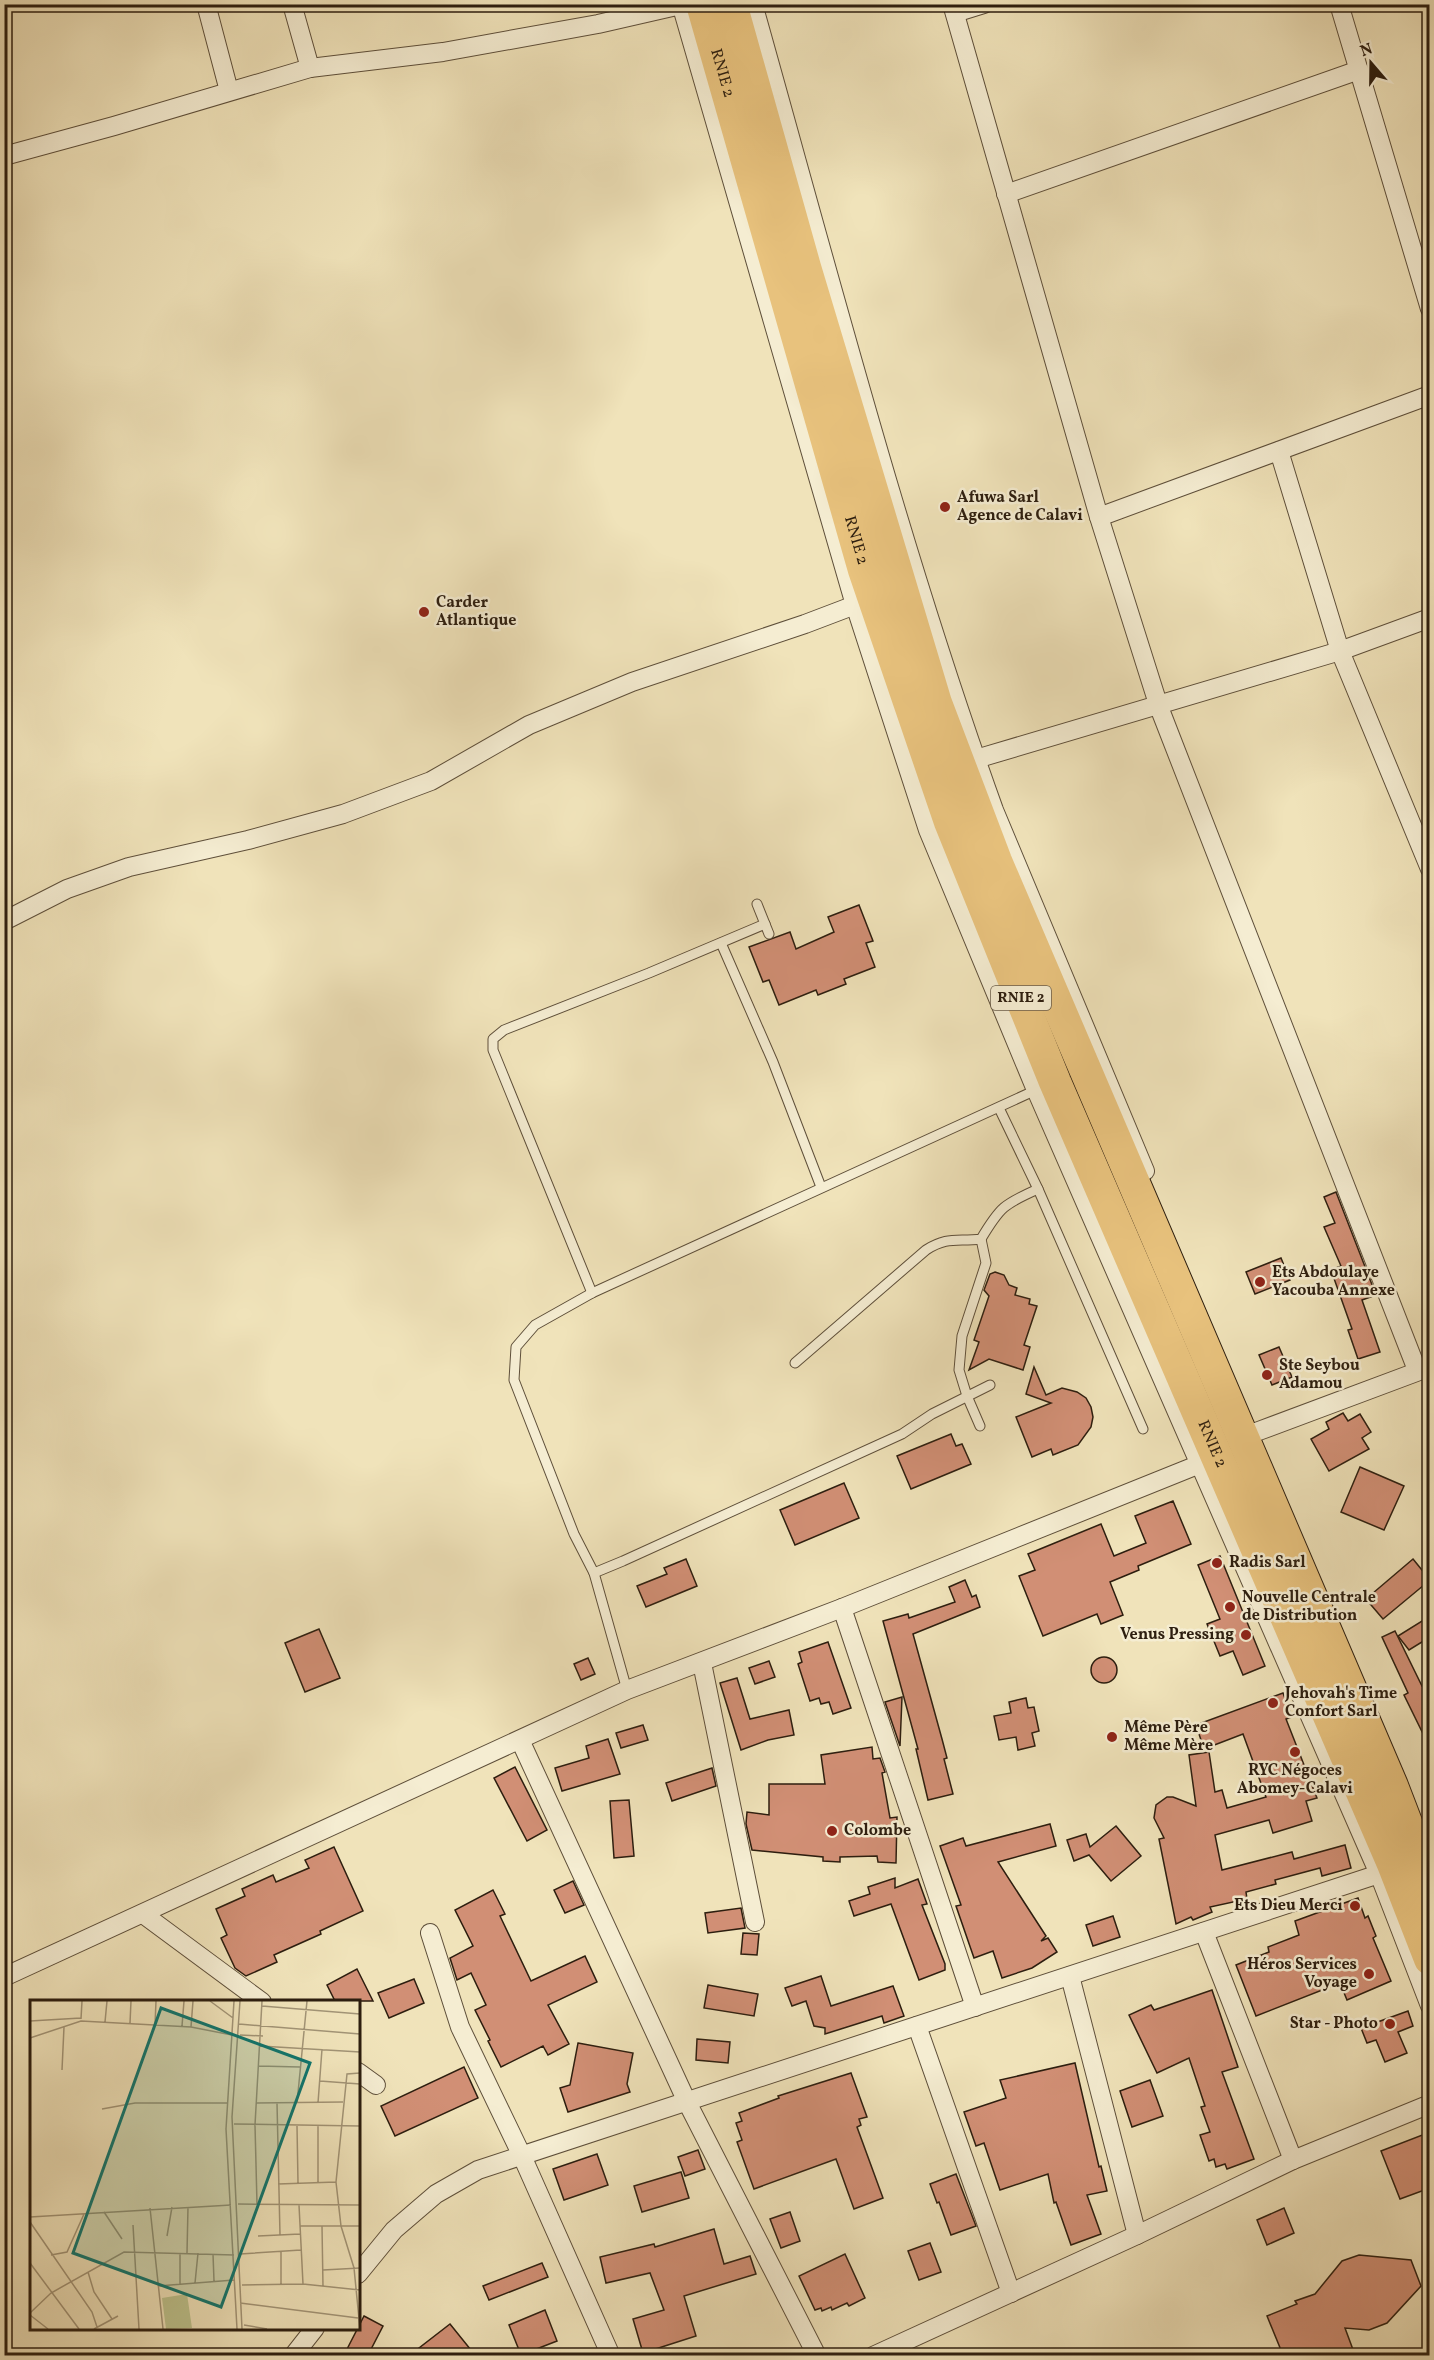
<svg xmlns="http://www.w3.org/2000/svg" width="1434" height="2360" font-family="Vollkorn,serif">
<style>
.building{fill:#d18f75;stroke:#2d1e0f;stroke-width:1.5}
.lines{fill:none;stroke-linecap:round;stroke-linejoin:round}
.lane-casing{stroke:#5e4f3a;stroke-width:11}
.street-casing{stroke:#5e4f3a;stroke-width:20}
.highway-casing{stroke:#2d1e0f;stroke-width:34}
.lane{stroke:#f5edd2;stroke-width:9}
.street{stroke:#f5edd2;stroke-width:18}
.highway{stroke:#e8c27d;stroke-width:32}
.poi-dot{fill:#8f2418;stroke:#f5edd2;stroke-width:2}
.labels{text-anchor:middle;dominant-baseline:central;stroke-width:5;stroke-linejoin:round;paint-order:stroke}
.shield{fill:#f5edd2;stroke:#695c4a;stroke-width:1.5}
.shield-label{font-size:15px;font-weight:bold;fill:#2d1e0f}
.street-label{font-size:16px;fill:#2d1e0f;stroke:#f5edd2}
.poi-label{font-size:16px;font-weight:bold;fill:#2d1e0f;stroke:#f5edd2;text-anchor:start}
.inset-road{fill:none;stroke:#a29476;stroke-width:1.5}
.view{fill:#0f766e;fill-opacity:0.15;stroke:#0f766e;stroke-width:3}
.inset-edge{fill:none;stroke:#2d1e0f;stroke-width:3}
</style>
<rect width="100%" height="100%" fill="#f0e3ba"/>
<filter id="stains"><feTurbulence type="fractalNoise" baseFrequency=".00333" numOctaves="4"/><feColorMatrix values="0 0 0 0 .2 0 0 0 0 .09 0 0 0 0 .02 0 0 0 .5 -.17"/></filter>
<radialGradient id="worn" r=".72"><stop offset=".6" stop-color="#630" stop-opacity="0"/><stop offset="1" stop-color="#630" stop-opacity=".3"/></radialGradient>
<!-- building -->
<g class="building">
<path d="M859,905L873,941L866,943L875,967L844,979L846,984L818,995L816,990L779,1005L769,980L763,982L749,947L790,932L796,949L834,932L828,917Z"/>
<path d="M1336,1192L1376,1295L1362,1300L1380,1352L1358,1359L1348,1330L1352,1329L1331,1270L1341,1266L1324,1227L1335,1223L1324,1197Z"/>
<path d="M1281,1258L1290,1280L1255,1294L1246,1272Z"/>
<path d="M995,1272L1004,1275L1009,1285L1017,1288L1015,1295L1030,1299L1029,1304L1037,1306L1024,1345L1030,1347L1023,1370L989,1359L969,1370L979,1342L974,1340L989,1296L984,1290L990,1274Z"/>
<path d="M1279,1347L1292,1377L1272,1385L1259,1355Z"/>
<path d="M1034,1367L1046,1395L1062,1388L1077,1392L1086,1398L1091,1407L1093,1417L1091,1427L1078,1445L1053,1455L1051,1449L1032,1457L1016,1417L1051,1403L1026,1394Z"/>
<path d="M1343,1413L1348,1421L1360,1414L1371,1432L1362,1438L1369,1449L1329,1471L1311,1439L1329,1429L1326,1422Z"/>
<path d="M951,1434L956,1446L962,1444L971,1464L911,1489L897,1456Z"/>
<path d="M1360,1467L1404,1486L1384,1530L1341,1512Z"/>
<path d="M844,1483L859,1518L795,1545L780,1510Z"/>
<path d="M1173,1501L1191,1544L1138,1566L1139,1570L1110,1582L1123,1615L1101,1624L1097,1614L1043,1636L1019,1576L1035,1570L1028,1554L1101,1524L1114,1556L1146,1543L1135,1516Z"/>
<path d="M1220,1556L1265,1666L1243,1675L1233,1651L1220,1656L1207,1624L1220,1619L1198,1565Z"/>
<path d="M686,1559L697,1586L646,1607L637,1586L667,1574L664,1568Z"/>
<path d="M1413,1559L1430,1580L1383,1619L1366,1599Z"/>
<path d="M965,1580L972,1597L976,1595L980,1607L913,1634L942,1739L947,1758L944,1759L953,1794L928,1800L916,1749H918L883,1621L908,1614L909,1618L955,1602L949,1587Z"/>
<path d="M1430,1616V1637L1409,1650L1398,1636Z"/>
<path d="M319,1629L340,1678L305,1692L285,1643Z"/>
<path d="M1395,1631L1422,1686L1430,1683V1748L1404,1695L1408,1693L1382,1637Z"/>
<path d="M828,1642L851,1708L833,1714L829,1702L821,1704L819,1698L810,1701L798,1664L802,1662L799,1652Z"/>
<circle cx="1104" cy="1670" r="13"/>
<path d="M588,1658L595,1674L581,1680L574,1664Z"/>
<path d="M769,1661L775,1677L755,1684L749,1668Z"/>
<path d="M737,1678L750,1719L789,1710L794,1735L768,1740L741,1750L720,1683Z"/>
<path d="M1283,1693L1292,1717L1286,1719L1317,1798L1306,1801L1312,1821L1273,1833L1269,1820L1215,1835L1222,1870L1292,1852L1294,1859L1345,1845L1351,1868L1322,1876L1320,1868L1275,1880L1276,1884L1246,1892L1247,1899L1210,1907L1212,1912L1193,1920L1191,1917L1176,1924L1159,1839L1164,1838L1154,1818L1156,1805L1167,1797H1173L1196,1806L1189,1755L1209,1752L1215,1792L1222,1790L1227,1808L1266,1797L1243,1734L1204,1749L1196,1725Z"/>
<path d="M902,1697L900,1746L885,1702Z"/>
<path d="M1026,1698L1028,1708L1034,1707L1039,1731L1032,1733L1035,1746L1018,1750L1016,1737L999,1740L994,1716L1011,1713L1009,1702Z"/>
<path d="M643,1725L648,1740L621,1748L616,1733Z"/>
<path d="M608,1739L620,1774L562,1791L555,1768L589,1758L586,1746Z"/>
<path d="M872,1747L873,1759L880,1758L885,1772L882,1773L890,1818L897,1817L896,1863L878,1862L877,1856L840,1857V1862L823,1861V1857L752,1850L746,1824L747,1812L769,1815V1784H825L821,1755Z"/>
<path d="M515,1767L547,1830L527,1841L494,1778Z"/>
<path d="M712,1768L716,1786L672,1801L666,1783Z"/>
<path d="M629,1800L634,1856L614,1858L610,1801Z"/>
<path d="M1050,1824L1056,1846L998,1862L1046,1936L1041,1941L1048,1938L1057,1952L1032,1968L1002,1978L993,1951L974,1958L956,1906L961,1905L940,1846L963,1838L966,1846Z"/>
<path d="M1116,1826L1141,1856L1111,1881L1089,1855L1074,1861L1067,1840L1086,1834L1090,1847Z"/>
<path d="M334,1847L363,1911L320,1931L321,1934L274,1955L277,1962L246,1976L235,1968L221,1938L227,1935L216,1909L245,1896L242,1889L273,1875L276,1882L309,1868L305,1860Z"/>
<path d="M895,1878V1888L918,1879L927,1904L922,1905L945,1964V1970L919,1980L891,1904L854,1916L849,1901L870,1894L868,1887Z"/>
<path d="M573,1881L584,1905L565,1913L554,1890Z"/>
<path d="M493,1890L505,1914L500,1916L531,1981L585,1956L597,1982L548,2005L569,2044L548,2055L543,2046L501,2067L488,2041L490,2040L475,2010L486,2005L471,1973L457,1980L450,1958L473,1946L455,1910Z"/>
<path d="M1358,1898L1365,1918L1368,1916L1376,1936L1373,1938L1391,1981L1347,2000L1340,1983L1256,2016L1236,1965L1269,1952L1268,1947L1299,1935L1295,1921Z"/>
<path d="M741,1908L745,1928L708,1933L705,1913Z"/>
<path d="M1113,1916L1120,1937L1093,1946L1086,1925Z"/>
<path d="M743,1933L759,1934L757,1955L741,1954Z"/>
<path d="M357,1969L373,2001H335L327,1985Z"/>
<path d="M821,1976L831,2006L893,1986L904,2016L884,2023L882,2016L825,2034V2028L814,2026L806,2001L792,2006L785,1988Z"/>
<path d="M414,1979L424,2003L389,2018L378,1993Z"/>
<path d="M708,1985L758,1994L754,2016L704,2008Z"/>
<path d="M1212,1990L1238,2067L1222,2072L1254,2159L1227,2169L1225,2164L1216,2167L1214,2159L1209,2161L1200,2135L1210,2132L1201,2107L1205,2106L1189,2058L1157,2073L1129,2015L1151,2005L1154,2010Z"/>
<path d="M1408,2011L1413,2026L1398,2032L1407,2053L1385,2062L1376,2040L1367,2043L1361,2028Z"/>
<path d="M697,2039L730,2042L728,2063L696,2060Z"/>
<path d="M578,2043L633,2053L627,2084L630,2092L568,2112L560,2088L570,2085Z"/>
<path d="M1075,2063L1099,2167L1101,2166L1107,2191L1087,2195L1101,2234L1071,2245L1056,2202L1054,2203L1048,2174L1000,2190L984,2143L976,2146L964,2112L1006,2098L1000,2080Z"/>
<path d="M464,2067L478,2098L395,2136L381,2106Z"/>
<path d="M851,2073L867,2117L859,2119L861,2125L857,2127L883,2198L854,2209L836,2159L754,2189L737,2142L742,2140L736,2123L742,2121L739,2113L779,2098L778,2096Z"/>
<path d="M1150,2080L1163,2116L1132,2127L1120,2091Z"/>
<path d="M1430,2132V2188L1400,2199L1381,2151Z"/>
<path d="M698,2150L705,2169L685,2176L678,2157Z"/>
<path d="M597,2154L608,2185L564,2200L553,2169Z"/>
<path d="M681,2172L689,2198L642,2212L634,2186Z"/>
<path d="M956,2174L976,2226L951,2235L939,2202L937,2203L930,2184Z"/>
<path d="M1284,2208L1294,2233L1267,2245L1257,2220Z"/>
<path d="M790,2212L800,2241L781,2248L770,2219Z"/>
<path d="M714,2229L724,2264L750,2256L756,2274L684,2296L696,2336L643,2353L633,2319L664,2310L650,2273L606,2283L600,2257L654,2244L655,2247Z"/>
<path d="M930,2243L941,2272L919,2280L908,2251Z"/>
<path d="M845,2254L865,2298L849,2306L847,2303L832,2310L831,2307L822,2311L821,2308L815,2310L799,2276Z"/>
<path d="M1359,2255L1411,2260L1421,2286L1387,2323L1369,2330L1345,2328L1355,2355H1283L1267,2316L1297,2304L1295,2301L1315,2294L1342,2261Z"/>
<path d="M542,2263L548,2277L489,2300L483,2286Z"/>
<path d="M545,2310L557,2341L521,2355L509,2325Z"/>
<path d="M364,2316L383,2326L368,2355H344Z"/>
<path d="M450,2324L475,2355H410Z"/>
</g>
<g class="lines">
<!-- lane casing -->
<g class="lane-casing">
<g id="lane">
<path d="M757,904L769,934"/>
<path d="M721,943L773,1062L821,1187"/>
<path d="M999,1108L1038,1189L1143,1429"/>
<path d="M592,1293L493,1050V1039L504,1030L649,973L765,924"/>
<path d="M795,1363L926,1250C948,1236 957,1242 981,1239C1000,1207 1004,1204 1038,1189"/>
<path d="M980,1426L967,1396L959,1370L962,1336L986,1263L981,1239"/>
<path d="M594,1573L623,1561L902,1434L932,1414L990,1385"/>
<path d="M627,1690L594,1573L574,1534L514,1380L516,1347L535,1325L592,1293L1036,1090"/>
</g>
</g>
<!-- street casing -->
<g class="street-casing">
<g id="street">
<path d="M206,4L229,91"/>
<path d="M292,4L310,68"/>
<path d="M681,4L855,605L928,830L1036,1090L1379,1874L1430,2006"/>
<path d="M753,4C829,274 899,546 994,810L1145,1171"/>
<path d="M952,4L1099,517L1159,707L1417,1370"/>
<path d="M1339,4L1430,309"/>
<path d="M955,13L984,4"/>
<path d="M4,156L114,126L310,68L443,52L598,24L681,5"/>
<path d="M1006,194L1359,70"/>
<path d="M1279,451L1340,651L1430,869"/>
<path d="M1099,517L1430,395"/>
<path d="M976,759L1340,651L1430,618"/>
<path d="M4,921L67,889L129,867L248,840L343,814L431,781L529,725L632,682L805,624L855,605"/>
<path d="M1256,1432L1430,1367"/>
<path d="M842,1608L975,2007"/>
<path d="M702,1663L755,1922"/>
<path d="M520,1740L687,2102L817,2356"/>
<path d="M143,1914L262,2002"/>
<path d="M1204,1932L1293,2160"/>
<path d="M430,1933L460,2027L522,2156L611,2356"/>
<path d="M1070,1976L1137,2235"/>
<path d="M4,1977L627,1690L842,1608L1200,1464"/>
<path d="M917,2026L1011,2293"/>
<path d="M358,2072L376,2085"/>
<path d="M358,2274L394,2230L436,2194L478,2170L1379,1874"/>
<path d="M293,2356L315,2328"/>
<path d="M873,2356L1137,2235L1293,2160L1430,2104"/>
</g>
</g>
<!-- highway casing -->
<g class="highway-casing">
<g id="highway">
<path id="s1" d="M702,4L864,570L950,822L1055,1082L1393,1864L1430,1959"/>
<path d="M731,4L805,267L936,703L996,861L1392,1786L1430,1885"/>
</g>
</g>
<!-- lane -->
<use href="#lane" class="lane"/>
<!-- street -->
<use href="#street" class="street"/>
<!-- highway -->
<use href="#highway" class="highway"/>
</g>
<!-- markers -->
<g class="poi-dot">
<circle cx="945" cy="507" r="6"/>
<circle cx="424" cy="612" r="6"/>
<circle cx="1260" cy="1282" r="6"/>
<circle cx="1267" cy="1375" r="6"/>
<circle cx="1217" cy="1563" r="6"/>
<circle cx="1230" cy="1607" r="6"/>
<circle cx="1246" cy="1635" r="6"/>
<circle cx="1273" cy="1703" r="6"/>
<circle cx="1112" cy="1737" r="6"/>
<circle cx="1295" cy="1752" r="6"/>
<circle cx="832" cy="1831" r="6"/>
<circle cx="1355" cy="1906" r="6"/>
<circle cx="1369" cy="1974" r="6"/>
<circle cx="1390" cy="2024" r="6"/>
</g>
<g class="labels">
<!-- shield labels -->
<rect class="shield" x="991" y="986" width="60" height="24" rx="4.5"/>
<g class="shield-label">
<text x="1021" y="998">RNIE 2</text>
</g>
<!-- street labels -->
<g class="street-label">
<text stroke="none"><textPath href="#s1" startOffset="72">RNIE 2</textPath></text>
<text stroke="none"><textPath href="#s1" startOffset="558">RNIE 2</textPath></text>
<text stroke="none"><textPath href="#s1" startOffset="1530">RNIE 2</textPath></text>
</g>
<!-- poi labels -->
<g class="poi-label">
<text x="957" y="498">Afuwa Sarl<tspan x="957" dy="18">Agence de Calavi</tspan></text>
<text x="436" y="603">Carder<tspan x="436" dy="18">Atlantique</tspan></text>
<text x="1272" y="1273">Ets Abdoulaye<tspan x="1272" dy="18">Yacouba Annexe</tspan></text>
<text x="1279" y="1366">Ste Seybou<tspan x="1279" dy="18">Adamou</tspan></text>
<text x="1229" y="1563">Radis Sarl</text>
<text x="1242" y="1598">Nouvelle Centrale<tspan x="1242" dy="18">de Distribution</tspan></text>
<text x="1234" y="1635" text-anchor="end">Venus Pressing</text>
<text x="1285" y="1694">Jehovah's Time<tspan x="1285" dy="18">Confort Sarl</tspan></text>
<text x="1124" y="1728">Même Père<tspan x="1124" dy="18">Même Mère</tspan></text>
<text x="1295" y="1771" text-anchor="middle">RYC Négoces<tspan x="1295" dy="18">Abomey-Calavi</tspan></text>
<text x="844" y="1831">Colombe</text>
<text x="1343" y="1906" text-anchor="end">Ets Dieu Merci</text>
<text x="1357" y="1965" text-anchor="end">Héros Services<tspan x="1357" dy="18">Voyage</tspan></text>
<text x="1378" y="2024" text-anchor="end">Star - Photo</text>
</g>
</g>
<!-- overview -->
<g transform="translate(30 2000)">
<rect width="330" height="330" fill="#f0e3ba"/>
<path d="M157,294L162,328L136,329L132,298Z" fill="#bdc38d"/>
<path class="inset-road" d="M180,1L203,18M204,1L196,129L207,329M210,1L202,117L212,329M232,6L330,14M51,19L52,1M0,21L51,18M75,22L77,1M100,23L101,1M209,24L330,34M125,25L126,1M152,26L154,1M161,27L163,1M210,35L233,36M0,38L51,21L161,27L202,35M230,46L330,52M228,66L270,67M32,70L34,27M290,81L330,84M226,103L313,102M247,103L250,235M267,103L277,1M288,103L292,49M72,109L105,103H197M204,124L330,126M267,126L268,183M288,183V126M248,184L306,182M208,204L330,205M227,204L225,125L232,1M269,205L273,284M120,208L133,329M74,212L92,239M0,217L201,205M0,222L62,312L67,327M103,225L109,329M270,226H330M292,226L293,287M137,236L142,207M228,236L270,234M157,253L158,207M183,254L184,281M210,254L271,250M21,255L37,252L54,214M0,263L49,329M293,270L330,268M58,272L64,292L82,319M165,283L168,253M150,284V253M251,284V251M212,285L273,284L330,290M128,286L204,280M210,303L328,318M0,313L21,293L94,252L204,255M0,315L18,329M214,325L237,329M64,329L88,316M330,329L324,268L311,226L306,182L317,74L330,73"/>
<path class="view" d="M131,8L280,63L191,307L43,253Z"/>
<rect width="330" height="330" class="inset-edge"/>
</g>
<!-- margin -->
<rect width="1434" height="2360" fill="none" stroke="#f0e3ba" stroke-width="24"/>
<rect x="6" y="6" width="1422" height="2348" fill="none" stroke="#2d1e0f" stroke-width="3"/>
<rect x="12" y="12" width="1410" height="2336" fill="none" stroke="#2d1e0f" stroke-width="1.5"/>
<!-- north arrow -->
<g transform="translate(1371 63) rotate(340)" stroke="#f5edd2" stroke-width="4.5" paint-order="stroke">
<path d="M0-4.5L10 22L0 15L-10 22Z" fill="#2d1e0f"/>
<text y="-9" font-size="16" font-weight="bold" text-anchor="middle" fill="#2d1e0f">N</text>
</g>
<rect width="100%" height="100%" filter="url(#stains)"/>
<rect width="100%" height="100%" fill="url(#worn)"/>
</svg>
